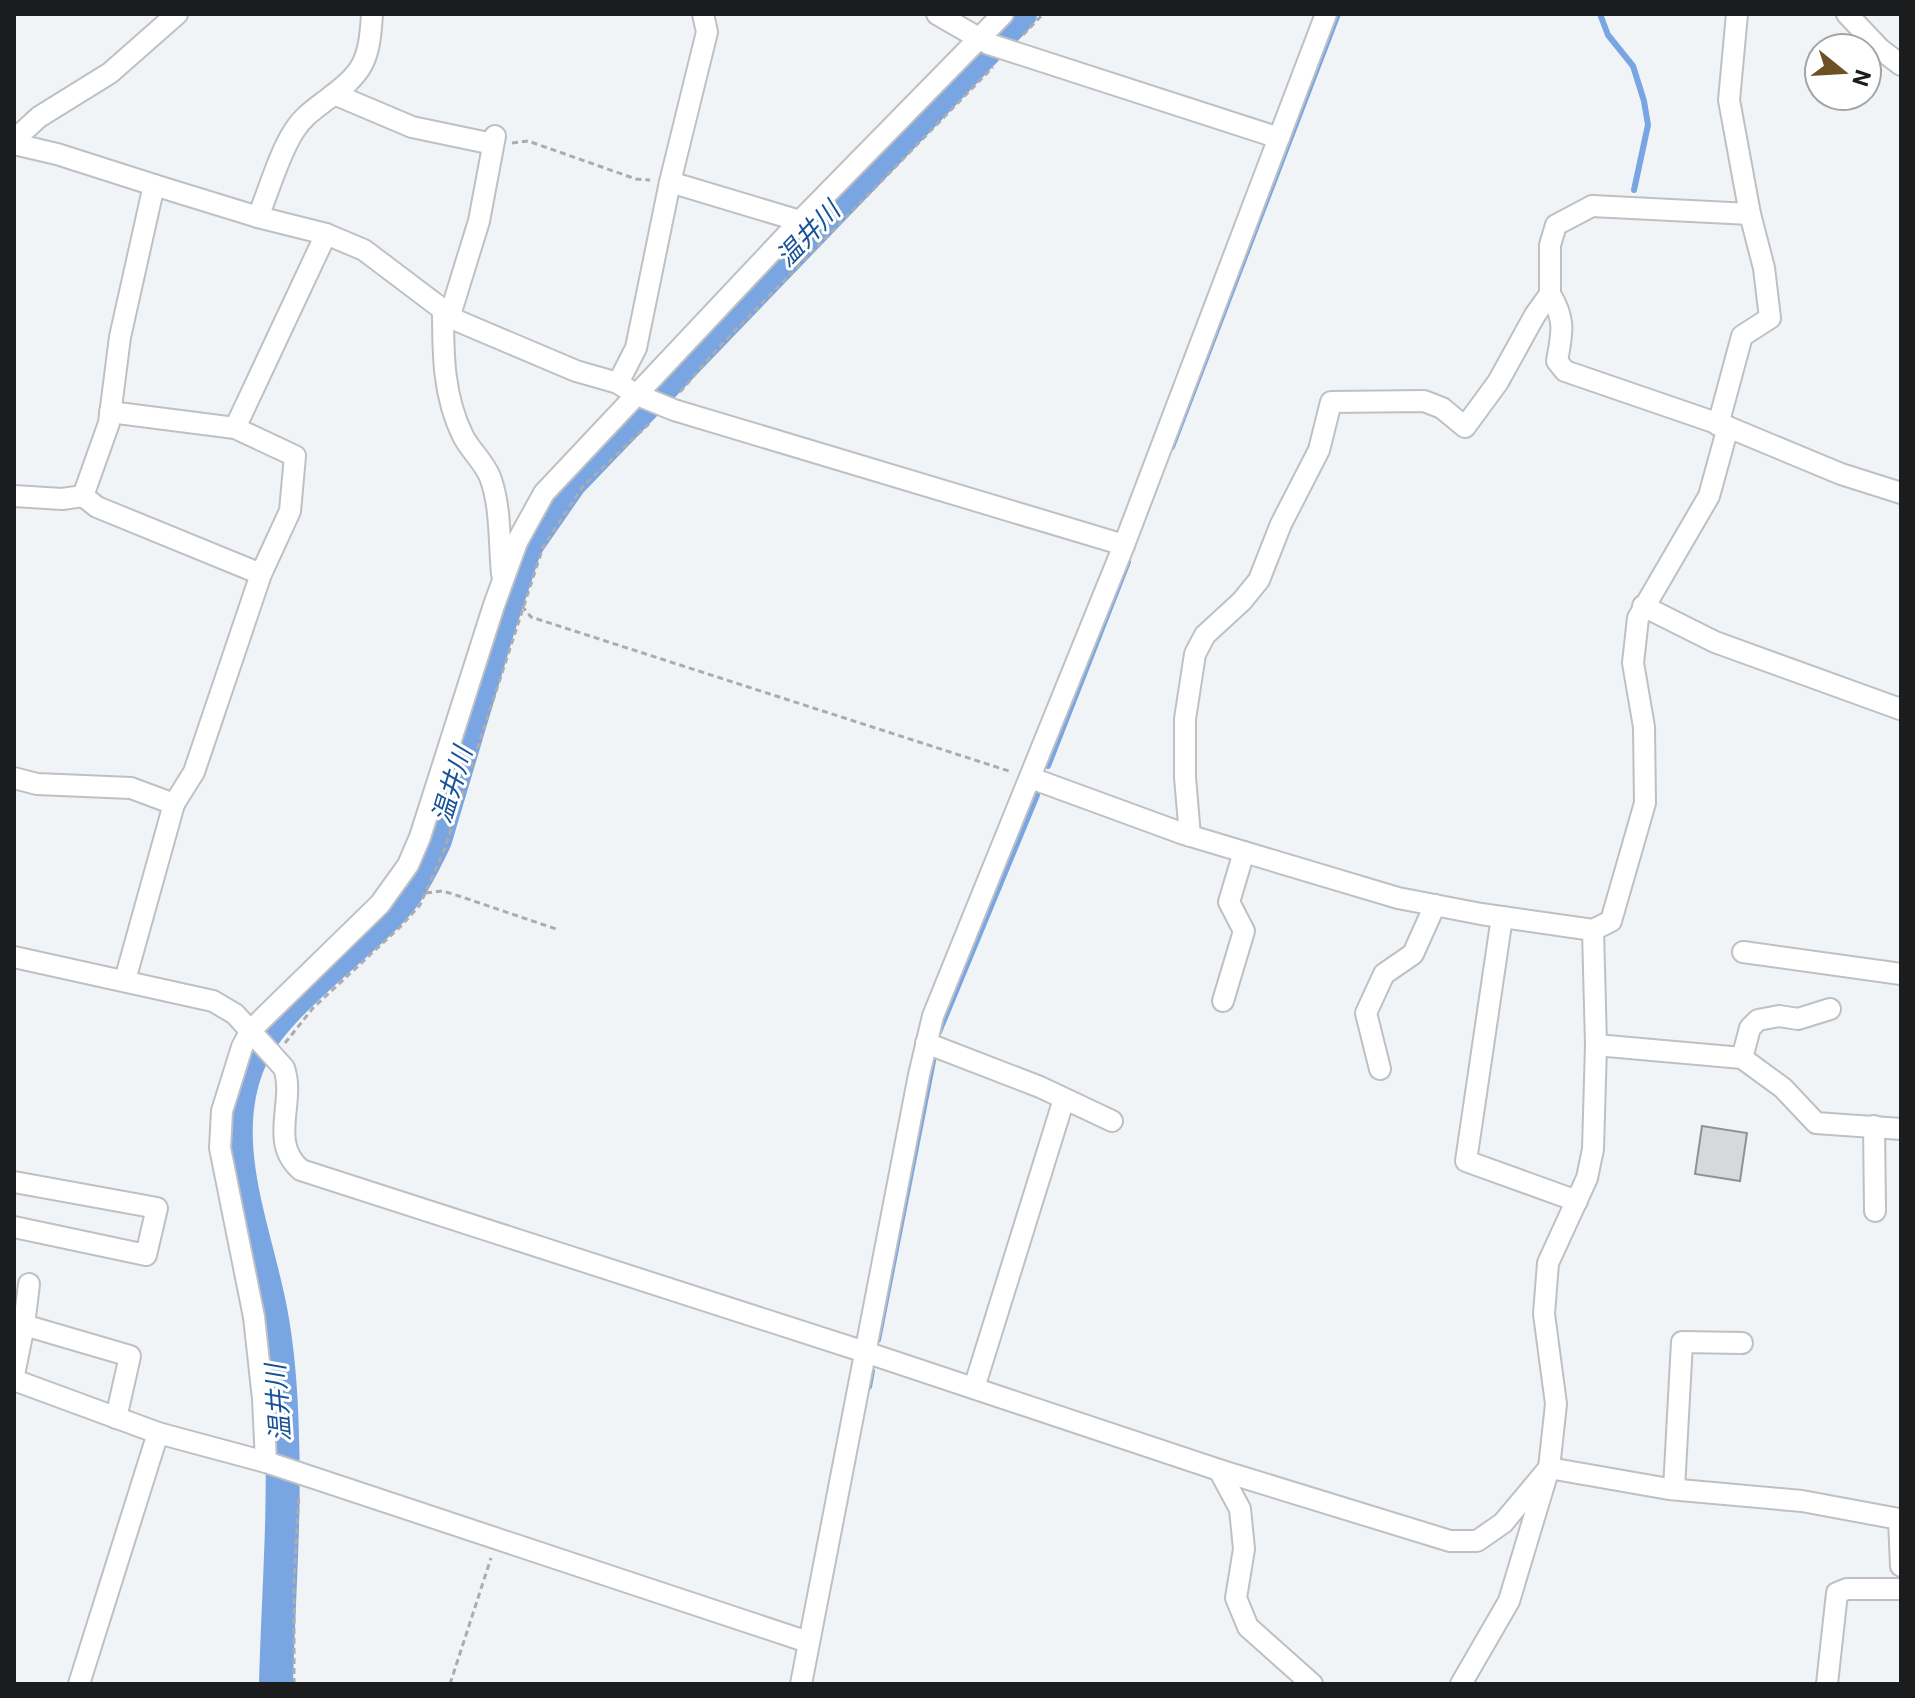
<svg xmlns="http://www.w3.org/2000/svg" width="1915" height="1698" font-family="Roboto,'Noto Sans JP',sans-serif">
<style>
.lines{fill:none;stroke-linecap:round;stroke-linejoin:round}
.stream{stroke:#79a6e2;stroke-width:6}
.river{stroke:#79a6e2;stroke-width:34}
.building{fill:#d6d8dc;stroke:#8f9294;stroke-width:2}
.minor-casing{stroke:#bec0c3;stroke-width:24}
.path{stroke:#aaacaf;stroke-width:3;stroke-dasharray:6 4;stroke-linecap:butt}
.minor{stroke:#fff;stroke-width:20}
.labels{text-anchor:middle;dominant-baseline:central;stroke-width:6;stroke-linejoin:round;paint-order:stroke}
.water-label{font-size:26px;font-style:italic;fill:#175299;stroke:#fff}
</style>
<rect width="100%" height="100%" fill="#f1f4f7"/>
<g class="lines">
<!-- stream -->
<g class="stream">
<path d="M1600,14L1608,35L1633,66L1644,101L1648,125L1634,190"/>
<path d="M1172,447L1338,14"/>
<path d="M1048,766L1128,562"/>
<path d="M939,1032L1037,795"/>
<path d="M878,1340L935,1051"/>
<path d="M869,1387L872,1371"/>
</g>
<!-- river -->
<path class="river" d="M276,1684C278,1602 285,1518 282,1436C281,1394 278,1350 270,1309C254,1227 213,1136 252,1055C275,1007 347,955 386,916C408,896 422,867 435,840L498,628L525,547L570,482L1020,14"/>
</g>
<!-- building -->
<path class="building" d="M1702,1126L1747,1133L1740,1181L1695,1174Z"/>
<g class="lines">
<!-- minor casing -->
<g class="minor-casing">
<g id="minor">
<path d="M937,14L989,44L1279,138"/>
<path d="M1847,14L1880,49L1901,65"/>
<path d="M334,94L412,127L493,144"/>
<path d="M14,140L39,117L110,73L177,14"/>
<path d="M14,144L57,154L154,185"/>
<path d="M670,182L800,221"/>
<path d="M258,217L326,234L364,250L458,321L576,371L618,383L635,394L674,410L1124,545"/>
<path d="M1550,294C1566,320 1562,333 1557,361L1565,371L1728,427L1841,474L1901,493"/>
<path d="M443,310C443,353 443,396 463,436C470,450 484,462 490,477C501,506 499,542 502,574"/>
<path d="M450,315L479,221L495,136"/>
<path d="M618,383L636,348L670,182L707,32L703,14"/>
<path d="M110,412L235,428L295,456L290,511L261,574L194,772L174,804L125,980"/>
<path d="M1718,425L1742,336L1770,318L1764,268L1750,214L1729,100L1737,14"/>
<path d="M235,428L326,234"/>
<path d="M14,496L62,499L83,496L109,423L120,337L154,185L258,217C269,190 279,154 294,131C302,118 313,110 325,101C364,72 369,62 372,14"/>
<path d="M83,496L97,507L261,574"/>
<path d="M1643,606L1715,642L1900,709L1901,707"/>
<path d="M14,778L37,784L131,788L174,804"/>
<path d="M1031,778L1184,834L1398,898L1481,914L1593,930L1596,1045L1593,1149L1587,1178L1548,1263L1544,1314L1556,1404L1549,1468L1509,1601L1461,1684"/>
<path d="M1190,836L1185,777V719L1195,654L1205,635L1242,601L1259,580L1281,524L1319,450L1331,402L1424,401L1442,408L1465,427L1498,382L1535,315L1550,294V245L1556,225L1592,206L1750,214"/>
<path d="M1502,917L1466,1161L1577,1201"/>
<path d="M1593,930L1611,921L1645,803L1644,727L1633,663L1638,618L1709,496L1728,427"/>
<path d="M1743,952L1901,974"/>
<path d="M14,957L213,1001L235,1014L284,1068C296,1102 268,1142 301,1170L865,1352L1219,1470L1240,1509L1244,1549L1236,1598L1248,1627L1312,1684"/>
<path d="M1223,1001L1244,931L1229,902L1244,852"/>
<path d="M926,1043L1040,1087L1112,1121"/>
<path d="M1596,1045L1742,1058L1783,1088L1816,1123L1901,1129"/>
<path d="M1742,1058L1750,1028L1758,1020L1779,1016L1798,1019L1830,1009"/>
<path d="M1380,1069L1366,1013L1384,974L1413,954L1435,905"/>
<path d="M1874,1126L1875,1211"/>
<path d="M14,1182L157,1208L146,1255L14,1227"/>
<path d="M24,1325L130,1356L116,1418"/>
<path d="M14,1375L24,1325L29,1284"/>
<path d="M14,1380L158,1433L266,1462L808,1642"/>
<path d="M974,1388L1064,1099"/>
<path d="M266,1462L263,1399L254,1317L220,1148L222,1111L242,1047L251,1030L380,904L408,865L420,837L494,605L517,542L544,493L800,221L1003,14"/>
<path d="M1219,1470L1450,1541H1477L1503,1523L1549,1468L1669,1489L1802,1501L1899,1519L1901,1566"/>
<path d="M1674,1489L1682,1342L1742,1343"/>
<path d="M79,1684L158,1433"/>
<path d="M801,1684L919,1075L933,1016L1124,545L1326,14"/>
<path d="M1827,1684L1837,1593L1847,1589H1901"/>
</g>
</g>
<!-- path -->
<g class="path">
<path d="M1023,35L1043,14"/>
<path d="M512,143L528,141L636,179L650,180"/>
<path d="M680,392L716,350L993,67"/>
<path d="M522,606L531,617L1012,772"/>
<path d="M426,893L442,891L453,894L559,930"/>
<path d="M285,1043L313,1008L400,927L420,905L445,848L543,547L583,486L652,421"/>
<path d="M294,1684V1579L299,1494"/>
<path d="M450,1684L491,1558"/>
</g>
<!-- minor -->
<use href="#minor" class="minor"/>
</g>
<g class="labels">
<!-- water labels -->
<g class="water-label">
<text transform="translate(808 234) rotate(-46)">温井川</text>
<text transform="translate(452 785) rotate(-73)">温井川</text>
<text transform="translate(278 1403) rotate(-94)">温井川</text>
</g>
</g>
<!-- border -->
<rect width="1915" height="1698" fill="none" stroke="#1b1c1d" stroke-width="32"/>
<!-- north arrow -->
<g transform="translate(1843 72) rotate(108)"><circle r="38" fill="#ffffff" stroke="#a4a4a5" stroke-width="2"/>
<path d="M0-6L14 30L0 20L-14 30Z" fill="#6d5023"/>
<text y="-12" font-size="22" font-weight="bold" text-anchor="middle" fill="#1b1c1d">N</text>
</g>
</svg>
